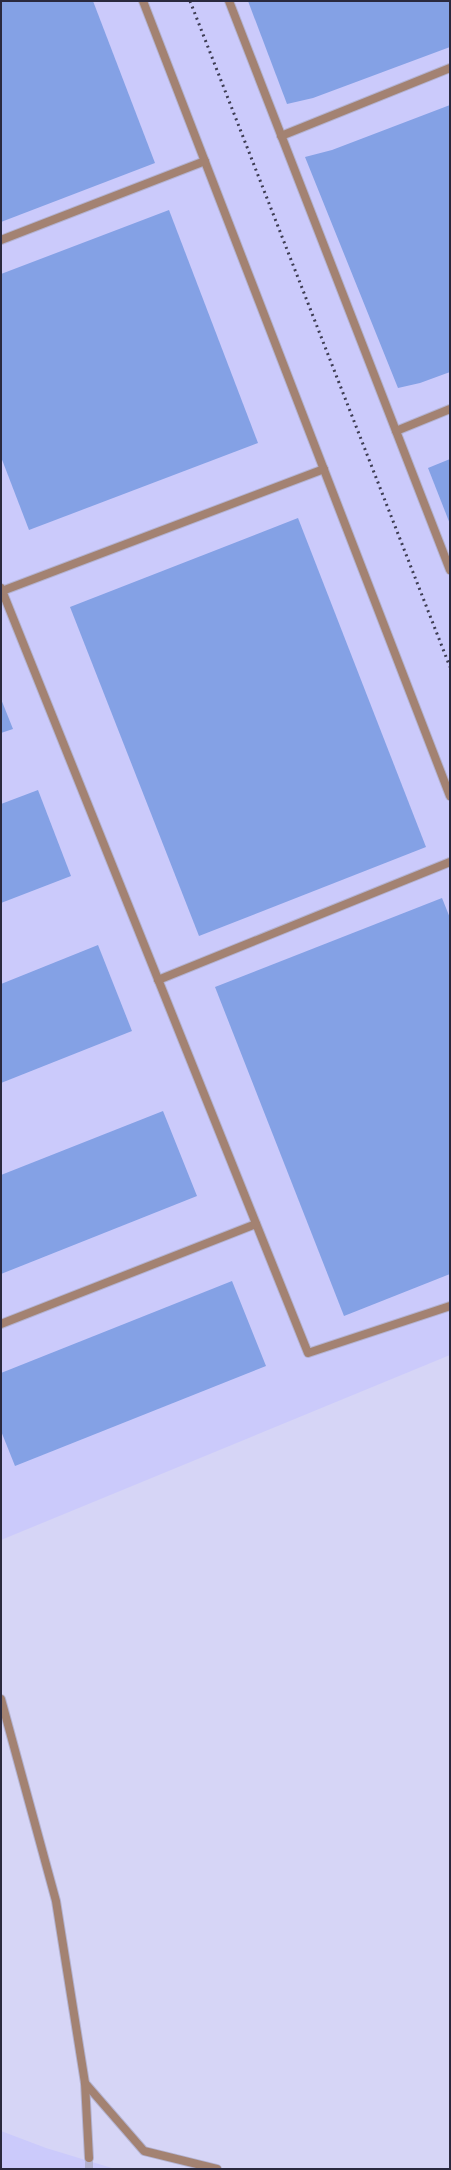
<svg xmlns="http://www.w3.org/2000/svg" width="451" height="2170" font-family="'Roboto Serif',serif">
<style>
.built{fill:#cbcafb}
.building{fill:#84a1e5}
.lines{fill:none;stroke-linecap:round;stroke-linejoin:round}
.street-tunnel{stroke:#b4b3d1;stroke-width:8;stroke-dasharray:8 4;stroke-linecap:butt}
.lane-casing{stroke:#b4b3d1;stroke-width:10}
.street-casing{stroke:#b4b3d1;stroke-width:10}
.lane{stroke:#a38272;stroke-width:8}
.street{stroke:#a38272;stroke-width:8}
.rail{stroke:#3d3c53;stroke-width:3;stroke-dasharray:2 4;stroke-linecap:butt}
</style>
<rect width="100%" height="100%" fill="#d6d5f6"/>
<!-- built -->
<g class="built">
<path d="M1,1H450V1355L1,1540Z"/>
<path d="M1,2131L46,2148L115,2169H1Z"/>
</g>
<!-- building -->
<g class="building">
<path d="M1,1H93L155,163L1,222Z"/>
<path d="M248,1H450V47L313,98L287,104Z"/>
<path d="M450,105V372L420,383L398,388L305,157L332,150Z"/>
<path d="M169,210L258,443L29,530L1,457V274Z"/>
<path d="M450,459V524L428,468Z"/>
<path d="M298,518L426,847L199,936L70,607Z"/>
<path d="M1,699L13,729L1,733Z"/>
<path d="M38,790L71,876L1,903V804Z"/>
<path d="M442,898L450,918V1274L344,1316L215,987Z"/>
<path d="M98,945L132,1031L1,1083V984Z"/>
<path d="M163,1111L197,1196L1,1274V1175Z"/>
<path d="M232,1281L266,1366L15,1466L1,1431V1373Z"/>
</g>
<g class="lines">
<!-- street-tunnel -->
<path class="street-tunnel" d="M89,2169V2158"/>
<!-- lane casing -->
<g class="lane-casing">
<g id="lane">
<path d="M143,1L450,796"/>
<path d="M229,1L450,570"/>
<path d="M281,136L450,68"/>
<path d="M1,240L205,161"/>
<path d="M396,431L450,409"/>
<path d="M1,588L308,1353L450,1306"/>
<path d="M2,591L324,469"/>
<path d="M158,980L450,862"/>
<path d="M1,1324L256,1224"/>
<path d="M85,2083L144,2151L217,2169"/>
</g>
</g>
<!-- street casing -->
<g class="street-casing">
<path id="street" d="M1,1699L56,1901L85,2083L89,2158"/>
</g>
<!-- lane -->
<use href="#lane" class="lane"/>
<!-- street -->
<use href="#street" class="street"/>
<!-- rail -->
<path class="rail" d="M190,1L450,667"/>
</g>
<!-- border -->
<rect width="451" height="2170" fill="none" stroke="#2a293e" stroke-width="4"/>
</svg>
